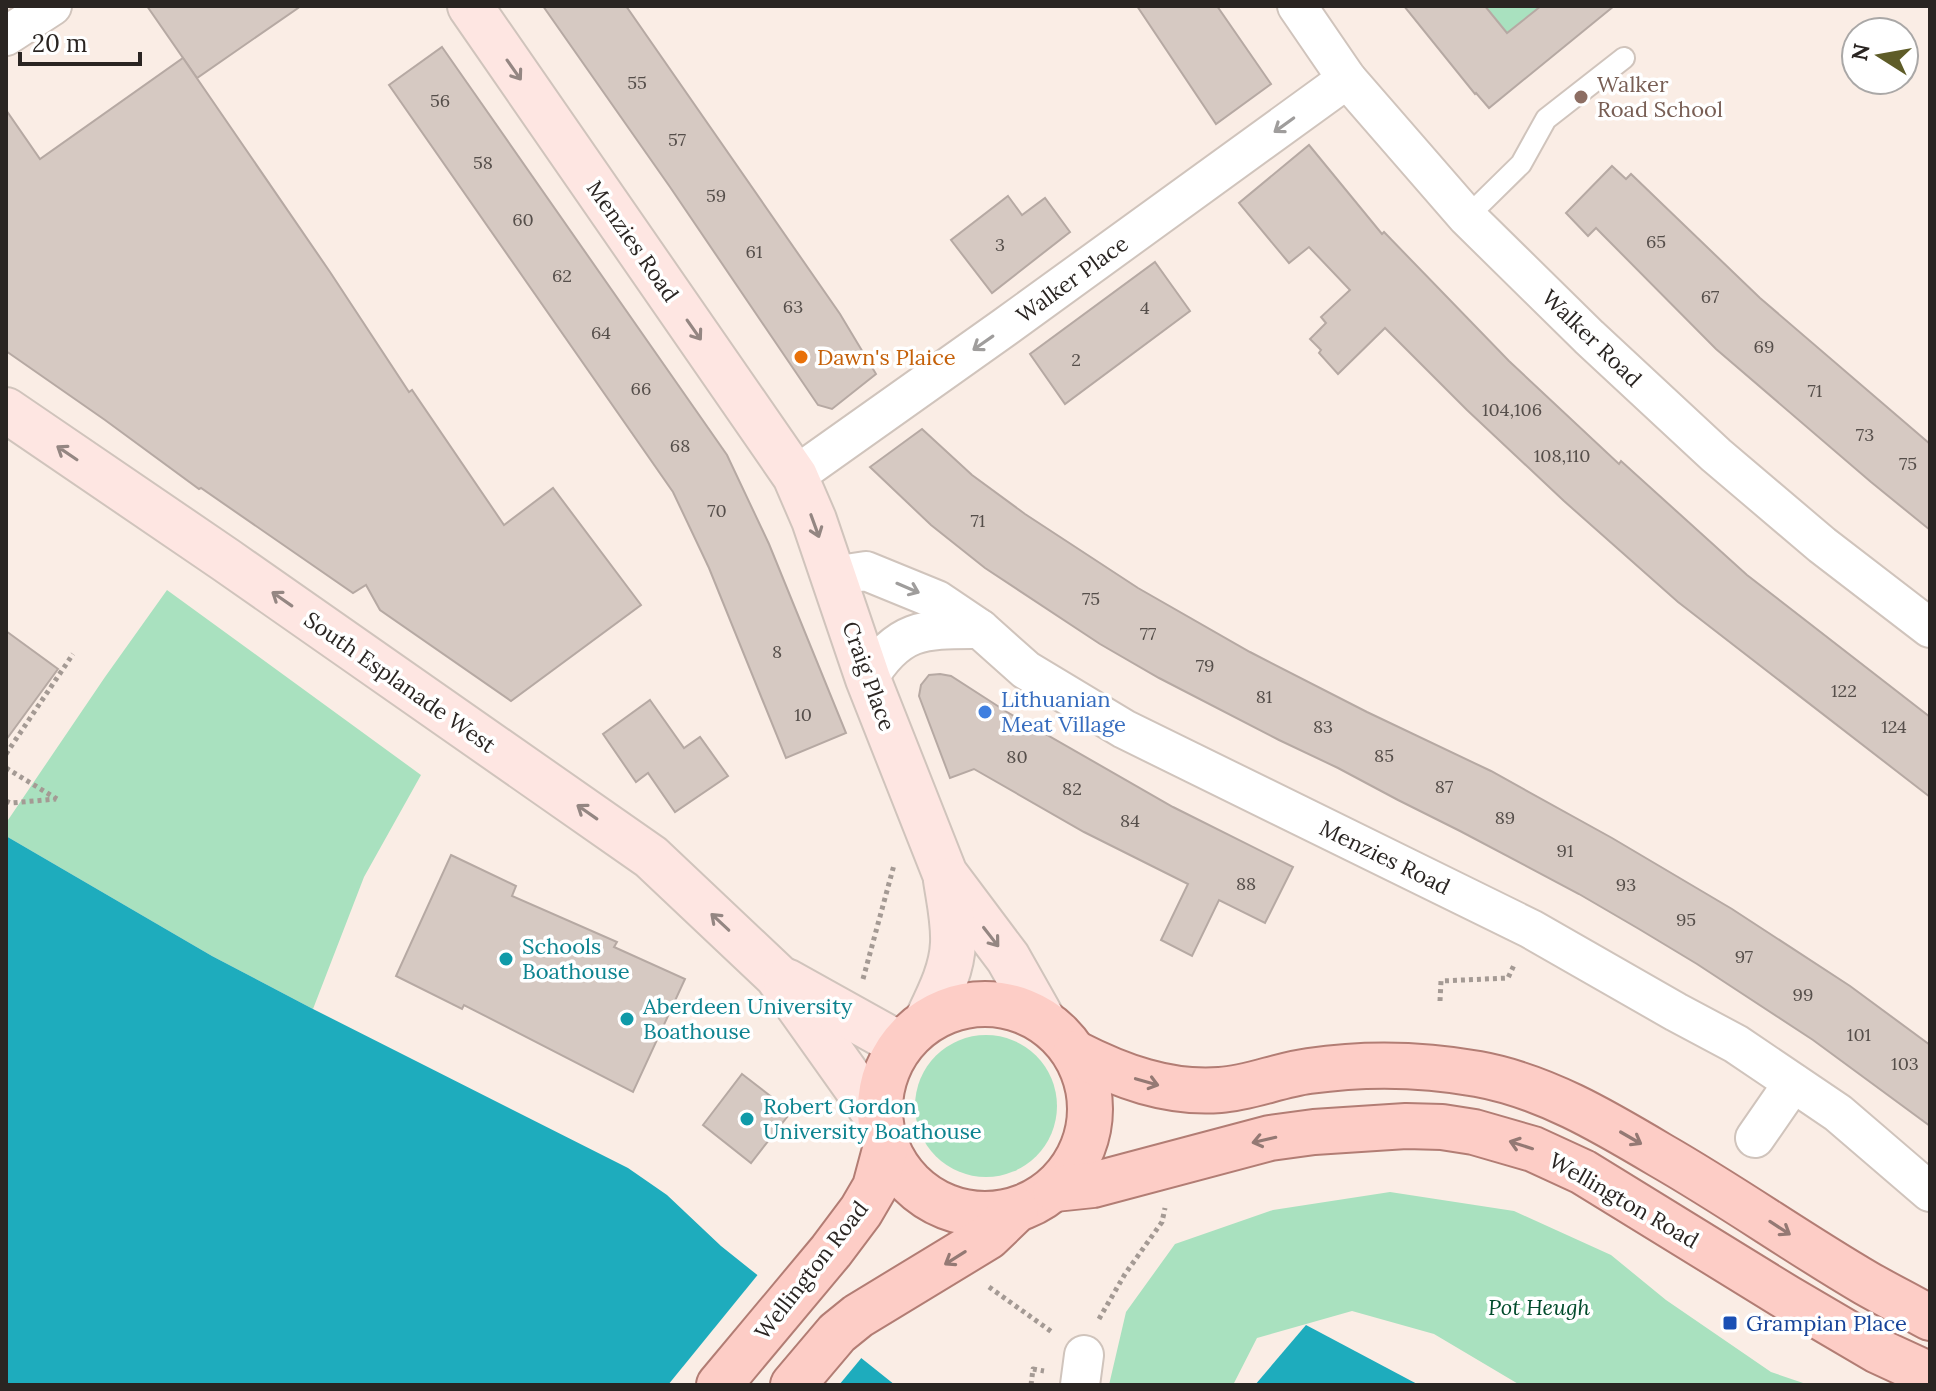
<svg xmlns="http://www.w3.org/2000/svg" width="1936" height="1391" font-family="Lora,serif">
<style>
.green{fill:#a9e1bf}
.water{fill:#1eacbd}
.pier{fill:#faede5}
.building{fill:#d6c9c2;stroke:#b6a9a3;stroke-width:2}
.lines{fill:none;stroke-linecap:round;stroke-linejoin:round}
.lane-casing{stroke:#d0c4bc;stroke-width:24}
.street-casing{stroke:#d0c4bc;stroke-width:42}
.secondary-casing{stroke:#d0c4bc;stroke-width:48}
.primary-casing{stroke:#b27d74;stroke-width:48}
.path{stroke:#a49a94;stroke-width:5;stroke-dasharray:4 4;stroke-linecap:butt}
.lane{stroke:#fff;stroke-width:20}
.street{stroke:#fff;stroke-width:38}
.secondary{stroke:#fee6e2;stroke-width:44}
.primary{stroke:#fdcdc6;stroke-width:44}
.oneway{stroke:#948682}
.oneway2{stroke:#9f9d9c}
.oneway3{stroke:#947974}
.education-dot{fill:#8d6e63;stroke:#fff;stroke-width:3}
.food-dot{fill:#e8710a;stroke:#fff;stroke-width:3}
.shop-dot{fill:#3f7fe0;stroke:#fff;stroke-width:3}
.culture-dot{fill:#0f9aa8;stroke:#fff;stroke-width:3}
.transit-dot{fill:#1a4fb4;stroke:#fff;stroke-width:3}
.labels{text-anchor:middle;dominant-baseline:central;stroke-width:7;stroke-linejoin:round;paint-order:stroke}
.number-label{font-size:18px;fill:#554e4a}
.education-label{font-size:22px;fill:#785e54;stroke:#fff;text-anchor:start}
.street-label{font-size:22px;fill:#2a2522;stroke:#fff}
.food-label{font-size:22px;fill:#c56008;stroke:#fff;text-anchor:start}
.shop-label{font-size:22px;fill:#366cbe;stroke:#fff;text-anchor:start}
.culture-label{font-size:22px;fill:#0d838f;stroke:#fff;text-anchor:start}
.park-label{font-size:22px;font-style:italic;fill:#024c2c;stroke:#fff}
.transit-label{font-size:22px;fill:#164399;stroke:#fff;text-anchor:start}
</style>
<rect width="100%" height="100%" fill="#faede5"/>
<!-- green -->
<g class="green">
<path d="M1485,6H1541L1507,33Z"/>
<path d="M167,590L421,775L364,877L313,1009L212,956L6,836V823L105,677Z"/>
<circle cx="986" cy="1106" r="71"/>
<path d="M1390,1192L1514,1211L1611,1255L1666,1300L1771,1372L1809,1385H1520L1434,1334L1352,1311L1257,1338L1233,1385H1109L1126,1312L1175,1244L1273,1210Z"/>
</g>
<!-- water -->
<g class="water">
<path d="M6,836L212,956L313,1009L628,1168L667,1195L721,1246L895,1385H6Z"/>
<path d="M1306,1325L1419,1385H1255Z"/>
</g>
<!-- pier -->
<path class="pier" d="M760,1272L863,1356L839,1385H668Z"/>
<!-- building -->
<g class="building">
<path d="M147,6H301L197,78Z"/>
<path d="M543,6H626L840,314L876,374L832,409L818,405L670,187Z"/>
<path d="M1137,6H1217L1271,84L1216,124Z"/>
<path d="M1404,6H1485L1507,33L1541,6H1614L1489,108L1476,93L1475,94Z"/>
<path d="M442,47L727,455L769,544L846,733L786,758L709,568L673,492L389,85Z"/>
<path d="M183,58L330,272L409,392L412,390L504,525L553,488L641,605L511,701L380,610L366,585L353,593L201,488L199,489L105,420L6,351V110L40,159Z"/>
<path d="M1309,145L1382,234L1384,232L1509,361L1619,464L1621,461L1747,575L1930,717V797L1678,602L1564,501L1467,410L1385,328L1338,374L1319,353L1321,350L1310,339L1326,323L1321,317L1350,290L1309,247L1289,263L1239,203Z"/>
<path d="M1612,166L1626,179L1631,174L1760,298L1930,444V530L1871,482L1716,349L1596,228L1588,236L1566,213Z"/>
<path d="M1008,196L1022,215L1045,198L1070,232L992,293L951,240Z"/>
<path d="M1155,262L1190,311L1065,404L1030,354Z"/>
<path d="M922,429L972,475L1025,514L1138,588L1250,652L1367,712L1491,771L1612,838L1732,909L1850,986L1930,1045V1126L1813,1040L1697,964L1639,929L1579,894L1460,831L1398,800L1338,768L1279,740L1159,678L1100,644L985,568L931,525L870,467Z"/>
<path d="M6,631L58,669L6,740Z"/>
<path d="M940,674L951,676L1007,712L1173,807L1293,867L1265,923L1219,900L1192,956L1161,940L1188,884L1084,832L974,769L950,778L919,696L921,685L929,675Z"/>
<path d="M650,700L684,748L700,737L728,776L675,812L648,773L636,782L603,734Z"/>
<path d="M451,855L516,886L512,896L617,942L614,947L685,979L633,1092L464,1005L462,1009L396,976Z"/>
<path d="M742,1074L791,1112L751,1163L703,1125Z"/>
</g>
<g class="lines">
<!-- lane casing -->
<g class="lane-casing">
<path id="lane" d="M1467,217L1521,164L1546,119L1624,58"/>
</g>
<!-- street casing -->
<g class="street-casing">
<g id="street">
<path d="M1297,6L1347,79L1467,217L1589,337L1716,455L1822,545L1930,628"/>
<path d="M6,36L52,6"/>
<path d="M795,476L1005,327L1347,79"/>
<path d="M833,576L866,571L937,600L980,629L1026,670L1124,729L1531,929L1676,1012L1736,1044L1838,1113L1930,1192"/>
<path d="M868,679C899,627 925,629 980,629"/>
<path d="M1755,1138L1793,1083"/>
<path d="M1080,1385L1084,1355"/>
</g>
</g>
<!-- secondary casing -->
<g class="secondary-casing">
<g id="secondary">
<path d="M470,6L795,476L814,520L868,679L945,874L1008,958L1043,1020"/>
<path d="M6,410L226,560L651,857L777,976L880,1121"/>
<path d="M786,981L901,1045"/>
<path d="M927,1020C939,995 952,970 953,943C954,922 949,900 946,880"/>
</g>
</g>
<!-- primary casing -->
<g class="primary-casing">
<g id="primary">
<circle cx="985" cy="1109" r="105"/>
<path d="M1075,1053C1120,1076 1168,1094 1220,1090C1250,1088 1279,1075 1309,1071C1365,1063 1422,1064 1478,1074C1544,1086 1603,1121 1660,1155C1730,1195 1796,1242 1866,1283C1887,1295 1909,1306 1930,1318"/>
<path d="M1055,1189L1093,1185L1270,1138L1314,1132L1406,1126L1442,1127L1474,1132L1533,1149L1583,1172L1786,1297L1878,1351L1930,1375"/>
<path d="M719,1385L831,1251L861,1211L875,1187L886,1146"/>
<path d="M793,1385L837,1333L858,1316L988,1237L1016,1210"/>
</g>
</g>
<!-- path -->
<g class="path">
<path d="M6,754L73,654"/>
<path d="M6,768L57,799"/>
<path d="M6,801L11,803L56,799"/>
<path d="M863,979L894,865"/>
<path d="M1440,1001L1441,981L1508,978L1515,963"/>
<path d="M989,1287L1052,1332"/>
<path d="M1099,1319L1125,1274L1162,1222L1165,1208"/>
<path d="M1031,1385L1033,1369L1044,1371"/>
</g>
<!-- lane -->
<use href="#lane" class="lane"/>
<!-- street -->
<use href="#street" class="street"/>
<!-- secondary -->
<use href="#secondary" class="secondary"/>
<!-- primary -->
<use href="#primary" class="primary"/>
</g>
<!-- one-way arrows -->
<defs><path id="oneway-shaft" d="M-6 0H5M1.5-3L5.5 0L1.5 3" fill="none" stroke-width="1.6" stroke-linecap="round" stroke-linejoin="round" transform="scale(2)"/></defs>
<g class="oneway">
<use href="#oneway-shaft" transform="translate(514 70) rotate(55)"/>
<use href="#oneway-shaft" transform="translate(694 330) rotate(55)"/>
<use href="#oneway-shaft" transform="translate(67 453) rotate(-146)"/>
<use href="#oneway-shaft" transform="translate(815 526) rotate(70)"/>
<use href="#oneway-shaft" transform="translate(282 599) rotate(-145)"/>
<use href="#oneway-shaft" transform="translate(587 812) rotate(-145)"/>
<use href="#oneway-shaft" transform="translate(720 922) rotate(-137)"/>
<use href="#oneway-shaft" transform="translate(991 937) rotate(52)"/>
</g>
<g class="oneway2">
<use href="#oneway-shaft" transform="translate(1284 125) rotate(144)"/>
<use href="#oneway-shaft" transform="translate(983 343) rotate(145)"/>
<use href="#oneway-shaft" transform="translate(908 588) rotate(23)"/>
</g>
<g class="oneway3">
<use href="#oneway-shaft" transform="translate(1147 1082) rotate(16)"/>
<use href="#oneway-shaft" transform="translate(1631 1138) rotate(30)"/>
<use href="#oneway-shaft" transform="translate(1264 1140) rotate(167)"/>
<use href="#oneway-shaft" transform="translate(1521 1145) rotate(-162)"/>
<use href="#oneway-shaft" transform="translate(1780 1228) rotate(33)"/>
<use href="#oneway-shaft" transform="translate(955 1258) rotate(148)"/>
</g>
<!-- markers -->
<circle class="education-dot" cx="1581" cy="97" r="8"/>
<circle class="food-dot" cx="801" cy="357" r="8"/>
<circle class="shop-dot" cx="985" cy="712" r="8"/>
<g class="culture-dot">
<circle cx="506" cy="959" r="8"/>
<circle cx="627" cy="1019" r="8"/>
<circle cx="747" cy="1119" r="8"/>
</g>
<rect class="transit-dot" x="1722" y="1315" width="16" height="16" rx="4"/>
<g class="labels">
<!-- number labels -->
<g class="number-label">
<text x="637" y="82">55</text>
<text x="440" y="100">56</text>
<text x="677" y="139">57</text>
<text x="483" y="162">58</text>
<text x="716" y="195">59</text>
<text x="523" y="219">60</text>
<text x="1656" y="241">65</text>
<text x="1000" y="244">3</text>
<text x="754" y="251">61</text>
<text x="562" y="275">62</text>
<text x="1710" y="296">67</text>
<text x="793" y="306">63</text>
<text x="1145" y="307">4</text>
<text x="601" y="332">64</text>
<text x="1764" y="346">69</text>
<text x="1076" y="359">2</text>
<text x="641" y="388">66</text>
<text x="1815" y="390">71</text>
<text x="1512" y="409">104,106</text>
<text x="1865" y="434">73</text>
<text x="680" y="445">68</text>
<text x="1562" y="455">108,110</text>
<text x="1908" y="463">75</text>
<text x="717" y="510">70</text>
<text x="978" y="520">71</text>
<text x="1091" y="598">75</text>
<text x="1148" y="633">77</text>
<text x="777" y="651">8</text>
<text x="1205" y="665">79</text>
<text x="1844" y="690">122</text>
<text x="1264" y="696">81</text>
<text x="803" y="714">10</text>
<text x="1323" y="726">83</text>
<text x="1894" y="726">124</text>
<text x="1384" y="755">85</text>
<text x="1017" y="756">80</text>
<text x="1444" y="786">87</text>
<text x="1072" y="788">82</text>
<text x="1505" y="817">89</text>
<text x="1130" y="820">84</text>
<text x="1565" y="850">91</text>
<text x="1246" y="883">88</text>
<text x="1626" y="884">93</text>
<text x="1686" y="919">95</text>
<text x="1744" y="956">97</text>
<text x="1803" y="994">99</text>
<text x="1859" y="1034">101</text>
<text x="1905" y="1063">103</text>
</g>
<!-- education labels -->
<g class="education-label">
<text x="1597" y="84">Walker<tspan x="1597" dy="25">Road School</tspan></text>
</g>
<!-- street labels -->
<g class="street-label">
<text transform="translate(633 241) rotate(55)">Menzies Road</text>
<text transform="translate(1072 279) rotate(-36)">Walker Place</text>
<text transform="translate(1592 338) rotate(44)">Walker Road</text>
<text transform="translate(869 676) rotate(70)">Craig Place</text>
<text transform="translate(400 682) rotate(35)">South Esplanade West</text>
<text transform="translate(1385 857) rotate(26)">Menzies Road</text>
<text transform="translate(1624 1200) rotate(30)">Wellington Road</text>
<text transform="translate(811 1270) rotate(-52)">Wellington Road</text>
</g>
<!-- food labels -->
<g class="food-label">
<text x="817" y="357">Dawn's Plaice</text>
</g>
<!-- shop labels -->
<g class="shop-label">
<text x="1001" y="699">Lithuanian<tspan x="1001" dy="25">Meat Village</tspan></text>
</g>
<!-- culture labels -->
<g class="culture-label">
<text x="522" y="946">Schools<tspan x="522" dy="25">Boathouse</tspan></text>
<text x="643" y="1006">Aberdeen University<tspan x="643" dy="25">Boathouse</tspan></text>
<text x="763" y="1106">Robert Gordon<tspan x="763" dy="25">University Boathouse</tspan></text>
</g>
<!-- park labels -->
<g class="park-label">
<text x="1539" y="1307">Pot Heugh</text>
</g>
<!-- transit labels -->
<g class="transit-label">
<text x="1746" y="1323">Grampian Place</text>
</g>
</g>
<!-- border -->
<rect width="1936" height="1391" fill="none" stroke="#2a2522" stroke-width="16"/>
<!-- north arrow -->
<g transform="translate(1880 56) rotate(281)"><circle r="38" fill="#ffffff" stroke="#aaa8a7" stroke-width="2"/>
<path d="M0-6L14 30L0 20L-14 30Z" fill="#5e5c28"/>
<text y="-12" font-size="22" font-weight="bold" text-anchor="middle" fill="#2a2522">N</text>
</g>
<!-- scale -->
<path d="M20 52v12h120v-12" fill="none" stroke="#2a2522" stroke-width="4"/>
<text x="32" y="52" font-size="24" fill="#2a2522" stroke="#ffffff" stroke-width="6" paint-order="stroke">20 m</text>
</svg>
